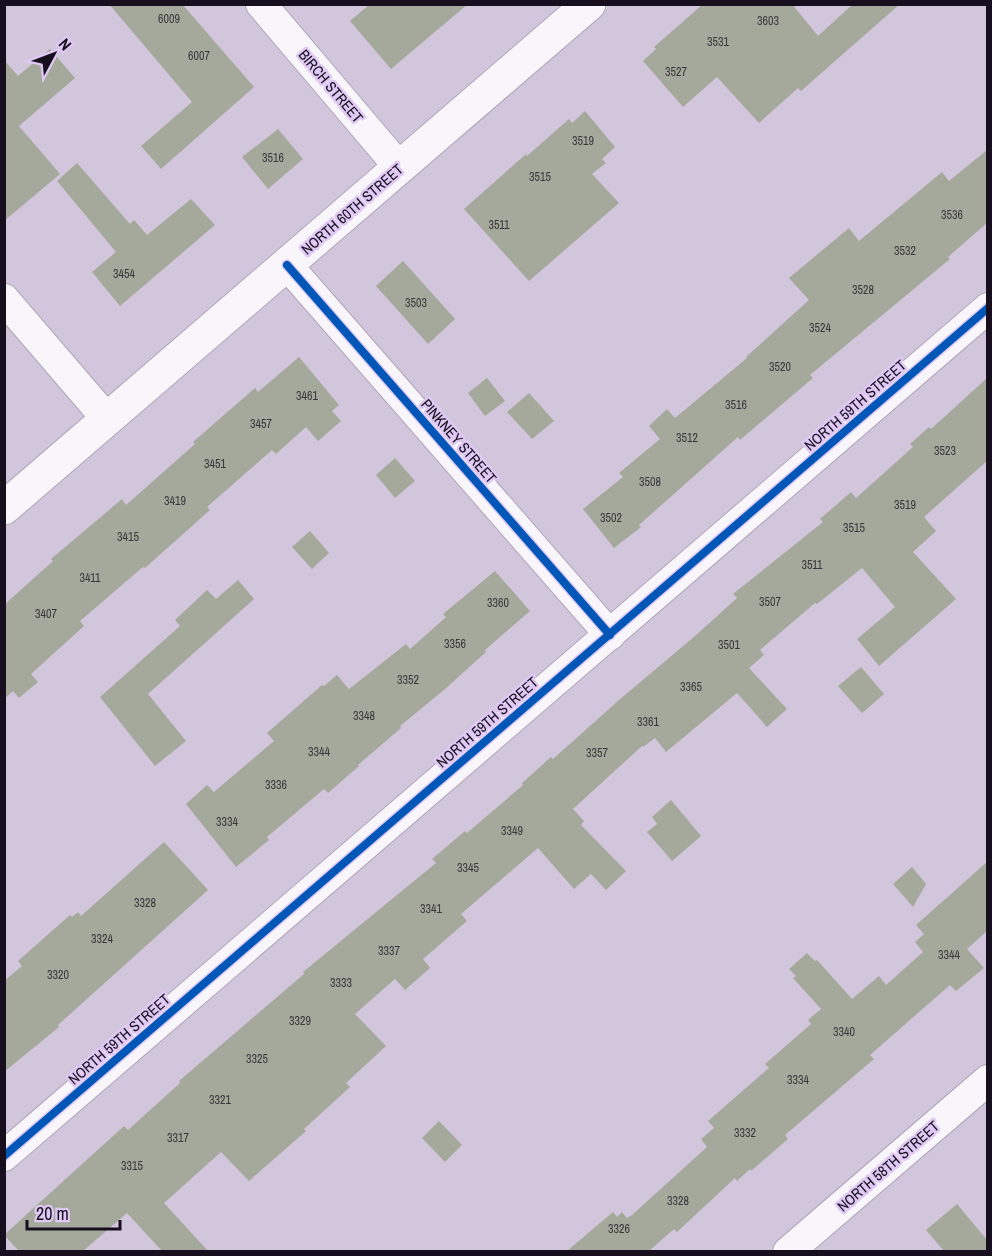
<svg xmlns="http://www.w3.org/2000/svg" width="992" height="1256" font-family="'Archivo Narrow',sans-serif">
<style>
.building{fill:#a5a99b}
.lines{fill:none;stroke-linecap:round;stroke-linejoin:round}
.street-casing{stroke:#afa6b8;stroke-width:32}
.secondary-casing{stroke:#afa6b8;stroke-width:35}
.street{stroke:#f8f6fa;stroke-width:30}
.secondary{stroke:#f8f6fa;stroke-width:33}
.cycleway-casing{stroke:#dfc9f4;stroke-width:11}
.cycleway{stroke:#0057b8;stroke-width:8}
.labels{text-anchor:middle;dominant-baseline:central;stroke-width:5;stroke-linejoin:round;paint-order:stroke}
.number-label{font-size:12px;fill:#3a363d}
.street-label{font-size:15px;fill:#170f1e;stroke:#dfc9f4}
</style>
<rect width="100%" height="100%" fill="#d2c6dd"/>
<!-- building -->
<g class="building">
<path d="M109,4H182L254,87L161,169L141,146L192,102Z"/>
<path d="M370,4H468L391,69L350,21Z"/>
<path d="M703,4H792L818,36L853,4H900L801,91L798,88L759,123L717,77L683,107L643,61L656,49L654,47Z"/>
<path d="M50,49L75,78L19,126L60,174L4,221V60L18,76Z"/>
<path d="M585,111L615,147L602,159L606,163L592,174L619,203L529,281L464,209L526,154L527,156L569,119L572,123Z"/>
<path d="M278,129L303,159L268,189L242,157Z"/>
<path d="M987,150V223L948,257L950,259L810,375L813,378L740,440L738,437L639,525L641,527L614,548L583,509L623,477L619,473L660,439L649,426L667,409L675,418L747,358L746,357L809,300L789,278L849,228L859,241L942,172L949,181Z"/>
<path d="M77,163L130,224L134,220L147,235L191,199L215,225L120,306L92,272L116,252L57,181Z"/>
<path d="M403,261L455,319L428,344L376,286Z"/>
<path d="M299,357L339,405L332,411L341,421L318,441L306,427L276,454L272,450L207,507L210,510L145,568L143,567L80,621L84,626L31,674L38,682L19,698L13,691L4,699V605L53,561L51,559L122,499L126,505L195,444L193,442L255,388L258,392Z"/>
<path d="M487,378L505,401L485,416L468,393Z"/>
<path d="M987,378V461L924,517L936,531L913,552L956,599L879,666L857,639L895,607L862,568L817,604L815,603L760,650L764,655L749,668L787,709L767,727L737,693L666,752L655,738L643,747L642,746L573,809L584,821L581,825L626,871L606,890L591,874L574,889L538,848L461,914L467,921L423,959L430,968L405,990L395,979L355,1014L386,1046L346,1083L350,1087L304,1129L306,1131L249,1181L221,1152L164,1203L208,1251H162L127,1213L83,1251H19L4,1235L124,1126L128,1130L180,1083L179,1081L304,974L303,972L436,863L432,859L465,831L467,833L523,785L522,783L551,757L553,759L619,700L695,636L737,598L733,594L823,522L820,519L851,492L856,498L913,447L910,444L929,427L931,429Z"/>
<path d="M529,393L554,421L532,439L507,412Z"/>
<path d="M395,458L415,481L395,498L376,475Z"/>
<path d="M310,531L329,553L312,569L292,547Z"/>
<path d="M495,571L530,611L485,650L486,652L444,690L400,726L401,728L358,765L359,766L328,793L324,789L267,837L269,840L236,867L186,804L207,785L214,792L274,741L267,733L322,685L324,686L337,675L349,689L406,644L410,649L446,617L443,614Z"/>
<path d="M238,580L254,599L148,694L186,741L155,766L100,697L180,626L175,620L207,590L216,599Z"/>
<path d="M861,667L884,694L862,713L838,686Z"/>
<path d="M671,800L701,836L672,861L647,832L657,824L652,817Z"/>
<path d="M164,842L208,890L58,1025L59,1027L4,1072V981L22,966L18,961L70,915L72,917L78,912L81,916Z"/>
<path d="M987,862V931L967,949L984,968L956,991L950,985L870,1055L874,1059L785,1135L788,1139L751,1171L750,1169L737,1181L735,1178L677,1232L674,1229L649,1251H567L613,1212L617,1217L622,1212L627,1218L632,1215L707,1147L701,1139L714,1128L708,1121L769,1068L765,1064L811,1024L808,1020L821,1009L793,978L796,976L789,969L807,953L815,961L817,960L852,999L879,976L886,985L923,952L915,942L924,934L916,925Z"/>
<path d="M912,867L926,884L913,907L893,884Z"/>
<path d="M439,1121L462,1145L445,1162L422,1138Z"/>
<path d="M957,1204L987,1240V1251H944L926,1230Z"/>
</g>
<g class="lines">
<!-- street casing -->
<g class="street-casing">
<g id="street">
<path d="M261,4L400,168"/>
<path d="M287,265L610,635"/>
<path d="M4,299L107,419"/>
<path d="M4,1156L988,308"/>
<path d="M788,1252L988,1080"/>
</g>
</g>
<!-- secondary casing -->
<g class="secondary-casing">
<path id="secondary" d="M4,508L589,4"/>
</g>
<!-- street -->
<use href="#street" class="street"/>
<!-- secondary -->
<use href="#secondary" class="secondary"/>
<!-- cycleway casing -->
<g class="cycleway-casing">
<g id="cycleway">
<path d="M287,265L610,635"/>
<path d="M4,1156L988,308"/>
</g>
</g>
<!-- cycleway -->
<use href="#cycleway" class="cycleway"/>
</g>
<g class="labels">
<!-- number labels -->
<g class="number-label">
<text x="169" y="19">6009</text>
<text x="768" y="21">3603</text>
<text x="718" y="42">3531</text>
<text x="199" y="56">6007</text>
<text x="676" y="72">3527</text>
<text x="583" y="141">3519</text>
<text x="273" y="158">3516</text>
<text x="540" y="177">3515</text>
<text x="952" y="215">3536</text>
<text x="499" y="225">3511</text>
<text x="905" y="251">3532</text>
<text x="124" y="274">3454</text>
<text x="863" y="290">3528</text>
<text x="416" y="303">3503</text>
<text x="820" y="328">3524</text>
<text x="780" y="367">3520</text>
<text x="307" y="396">3461</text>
<text x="736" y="405">3516</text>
<text x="261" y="424">3457</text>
<text x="687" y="438">3512</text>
<text x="945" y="451">3523</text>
<text x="215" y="464">3451</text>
<text x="650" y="482">3508</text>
<text x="175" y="501">3419</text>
<text x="905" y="505">3519</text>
<text x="611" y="518">3502</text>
<text x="854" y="528">3515</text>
<text x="128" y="537">3415</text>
<text x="812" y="565">3511</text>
<text x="90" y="578">3411</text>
<text x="770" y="602">3507</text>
<text x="498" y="603">3360</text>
<text x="46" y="614">3407</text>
<text x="455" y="644">3356</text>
<text x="729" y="645">3501</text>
<text x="408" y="680">3352</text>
<text x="691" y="687">3365</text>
<text x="364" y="716">3348</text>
<text x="648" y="722">3361</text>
<text x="319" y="752">3344</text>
<text x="597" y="753">3357</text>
<text x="276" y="785">3336</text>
<text x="227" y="822">3334</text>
<text x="512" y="831">3349</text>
<text x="468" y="868">3345</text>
<text x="145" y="903">3328</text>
<text x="431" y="909">3341</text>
<text x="102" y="939">3324</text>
<text x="389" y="951">3337</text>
<text x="949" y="955">3344</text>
<text x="58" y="975">3320</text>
<text x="341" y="983">3333</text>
<text x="300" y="1021">3329</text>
<text x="844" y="1032">3340</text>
<text x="257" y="1059">3325</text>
<text x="798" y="1080">3334</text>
<text x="220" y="1100">3321</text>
<text x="745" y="1133">3332</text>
<text x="178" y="1138">3317</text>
<text x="132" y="1166">3315</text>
<text x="678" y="1201">3328</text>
<text x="619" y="1229">3326</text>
</g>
<!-- street labels -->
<g class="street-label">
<text transform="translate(331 86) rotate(50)">BIRCH STREET</text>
<text transform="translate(352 209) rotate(-41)">NORTH 60TH STREET</text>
<text transform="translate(855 405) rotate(-41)">NORTH 59TH STREET</text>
<text transform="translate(459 441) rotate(49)">PINKNEY STREET</text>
<text transform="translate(487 722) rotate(-41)">NORTH 59TH STREET</text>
<text transform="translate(119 1039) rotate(-41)">NORTH 59TH STREET</text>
<text transform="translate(888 1166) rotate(-41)">NORTH 58TH STREET</text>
</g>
</g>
<!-- border -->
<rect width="992" height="1256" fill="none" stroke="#170f1e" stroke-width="12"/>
<!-- north arrow -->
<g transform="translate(54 54) rotate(49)" stroke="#dfc9f4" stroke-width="4.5" paint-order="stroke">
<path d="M0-4.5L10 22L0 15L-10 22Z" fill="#170f1e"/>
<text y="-9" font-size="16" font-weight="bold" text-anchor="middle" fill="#170f1e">N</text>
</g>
<!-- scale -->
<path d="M27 1220v9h93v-9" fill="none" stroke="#170f1e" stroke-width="3"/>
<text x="36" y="1220" font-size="18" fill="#170f1e" stroke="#dfc9f4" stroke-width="4.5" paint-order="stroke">20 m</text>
</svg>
